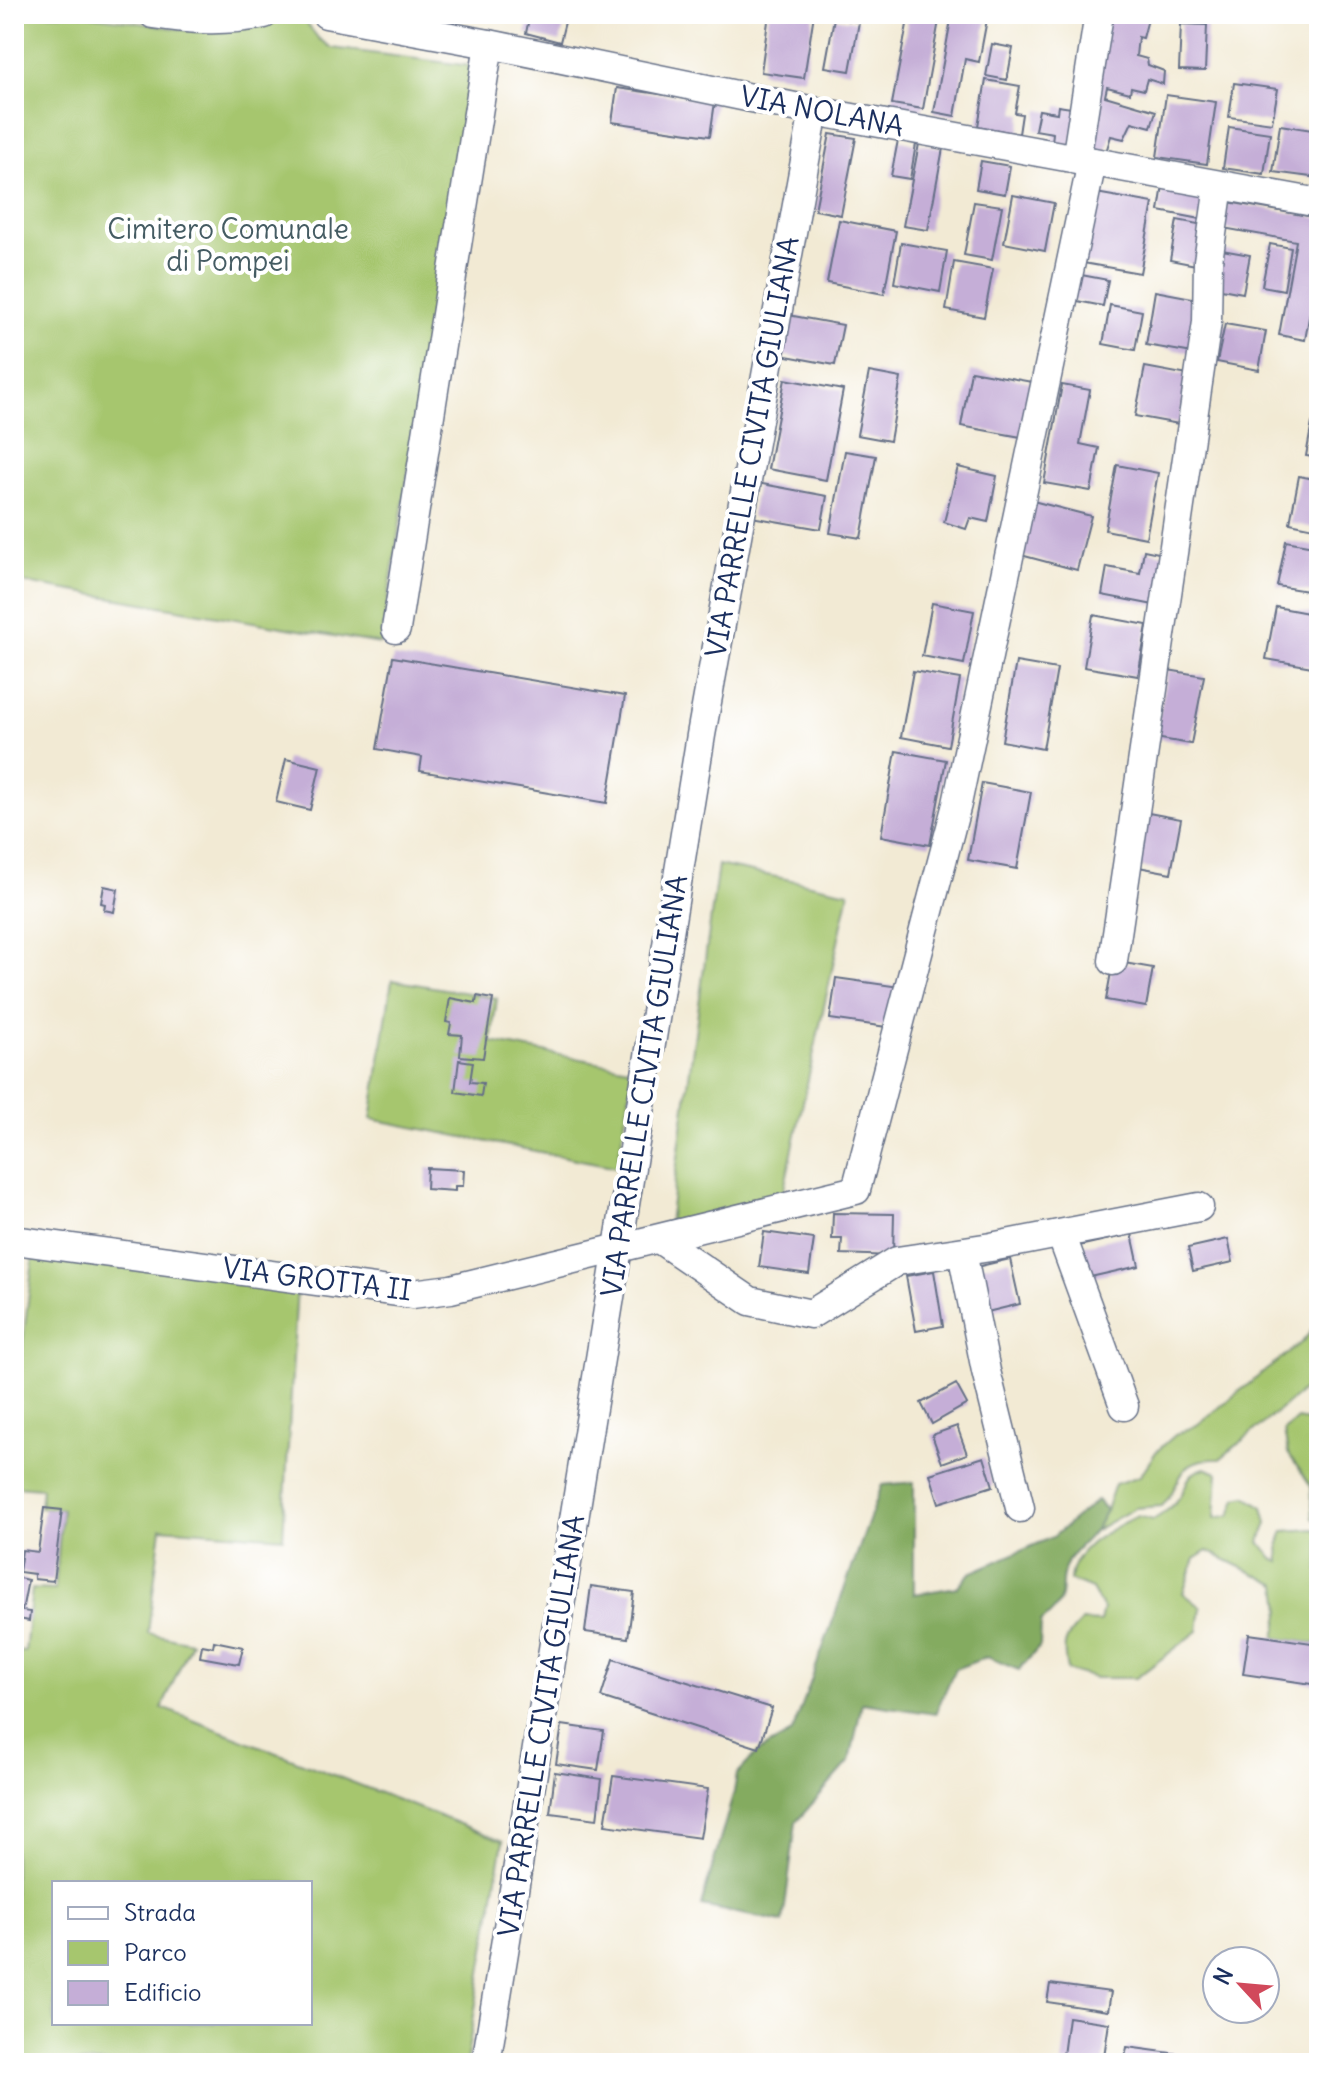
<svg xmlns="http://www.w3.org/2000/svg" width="1333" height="2077" font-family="Delius,sans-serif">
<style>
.green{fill:#a6c66e;stroke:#607a66;stroke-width:2;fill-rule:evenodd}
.forest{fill:#84ab61;stroke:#506d60;stroke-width:2}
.building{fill:#c5aed7}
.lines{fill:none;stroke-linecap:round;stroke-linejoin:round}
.minor-casing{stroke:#667087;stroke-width:31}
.minor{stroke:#fff;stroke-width:28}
.labels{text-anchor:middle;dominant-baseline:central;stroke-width:8;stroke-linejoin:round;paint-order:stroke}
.street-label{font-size:28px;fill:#1b2f5e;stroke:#fff}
.park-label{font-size:28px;fill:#455c63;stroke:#fff}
</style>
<rect width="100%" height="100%" fill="#fff"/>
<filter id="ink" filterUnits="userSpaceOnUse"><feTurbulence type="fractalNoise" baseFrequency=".0125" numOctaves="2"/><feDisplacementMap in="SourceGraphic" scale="16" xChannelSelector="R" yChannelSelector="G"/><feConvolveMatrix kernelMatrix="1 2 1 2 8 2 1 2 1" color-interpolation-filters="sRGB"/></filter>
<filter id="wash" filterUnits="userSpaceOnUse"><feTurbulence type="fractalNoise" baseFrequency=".006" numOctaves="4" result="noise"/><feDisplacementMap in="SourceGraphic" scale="32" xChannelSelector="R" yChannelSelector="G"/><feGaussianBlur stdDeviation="1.8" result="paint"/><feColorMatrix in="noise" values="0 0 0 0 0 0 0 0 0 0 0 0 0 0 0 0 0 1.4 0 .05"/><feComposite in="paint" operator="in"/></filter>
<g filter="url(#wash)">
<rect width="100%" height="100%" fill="#f2ead4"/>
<!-- green -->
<g class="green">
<path d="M14,14H81L194,31L256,26L299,14L319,39L332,48L472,66L381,644L14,581Z"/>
<path d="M718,865L849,892L781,1203L668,1230Z"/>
<path d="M392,980L497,998L491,1042L634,1069L617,1167L371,1119Z"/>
<path d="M34,1252L297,1286L283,1537L161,1528L148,1633L191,1642L162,1708L503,1841L466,2063H14V1651L25,1652L32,1589L55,1590L62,1510L40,1508L42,1488L14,1486V1414ZM54,1883H310V2023H54Z"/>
<path d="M1319,1322V1359L1311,1384L1220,1459C1175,1457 1185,1481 1162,1506L1135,1508L1094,1531L1106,1510L1115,1484L1140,1476L1156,1452L1175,1435L1197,1425L1302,1342Z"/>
<path d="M1297,1419L1319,1423V1524L1313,1518L1311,1486L1288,1453L1284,1431Z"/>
<path d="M1205,1468L1218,1473L1215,1518L1231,1515L1237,1498L1246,1496L1263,1507L1267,1523L1260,1542L1273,1559L1280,1562L1279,1545L1284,1531L1315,1529L1319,1533V1644L1275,1638L1281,1610L1278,1585L1208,1551L1195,1559L1183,1593L1201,1607L1198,1631L1136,1678H1095L1067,1670C1062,1645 1063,1639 1082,1621L1100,1622L1103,1609L1092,1589L1070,1580C1073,1545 1110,1531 1137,1516L1153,1520C1163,1514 1172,1508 1179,1498C1190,1483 1183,1475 1205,1468Z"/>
</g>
<!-- forest -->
<path class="forest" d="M914,1482V1594L957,1587L970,1573L1053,1537L1097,1500L1106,1510C1102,1517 1098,1526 1093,1532C1086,1542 1073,1550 1068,1561C1053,1590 1075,1595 1041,1622L1040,1646L1019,1670L987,1657L955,1669L935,1714L862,1703L850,1761L796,1822L783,1922L701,1906L734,1792L737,1774L759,1751L792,1733L882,1485Z"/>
<g id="blocks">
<!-- building -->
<g class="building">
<path d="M530,14H567L560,42L526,33Z"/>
<path d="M769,14H814L804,78L761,72Z"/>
<path d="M909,14L940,15L923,109L892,104Z"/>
<path d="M952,14H988L979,62L965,59L955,116L934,112Z"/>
<path d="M1101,14H1134L1148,19L1143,38L1138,37L1136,56L1147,59L1148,65L1164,71L1163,84L1147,79L1144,90L1131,87L1130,93L1107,87L1105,96L1156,111L1151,127L1132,122L1124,139L1111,136L1106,152L1086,148Z"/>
<path d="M834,18L859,22L850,71L825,67Z"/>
<path d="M1181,24L1207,25L1205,71L1179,70Z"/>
<path d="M992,44L1013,48L1007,80L986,76Z"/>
<path d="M986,80L1020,86L1015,113L1022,114L1019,134L978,126Z"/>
<path d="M1234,83L1278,89L1272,123L1229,117Z"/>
<path d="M617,88L715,102L710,136L612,122Z"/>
<path d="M1166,95L1216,102L1207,164L1157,157Z"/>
<path d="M1058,106L1078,109L1071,146L1052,142L1053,133L1035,130L1039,110L1057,113Z"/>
<path d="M1280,125L1319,131V178L1273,172Z"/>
<path d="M1229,127L1270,133L1264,174L1223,168Z"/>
<path d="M830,134L856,138L841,215L815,210Z"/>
<path d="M898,140L916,144L910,179L891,176Z"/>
<path d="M919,144L943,148L928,230L903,226Z"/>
<path d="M981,161L1010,166L1005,194L976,189Z"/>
<path d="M1163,185L1211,194L1206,220L1159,211Z"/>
<path d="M1096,193L1153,203L1140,273L1083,263Z"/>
<path d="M1013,195L1054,203L1045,251L1004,243Z"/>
<path d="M974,202L1002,206L992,260L964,255Z"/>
<path d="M1228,202L1319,218V262L1305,340L1279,335L1296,241L1223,228Z"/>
<path d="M839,220L896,231L884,294L827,283Z"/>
<path d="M1177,220L1209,226L1201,266L1170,260Z"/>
<path d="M901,243L947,251L940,292L894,283Z"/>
<path d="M1270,244L1291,248L1284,290L1262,286Z"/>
<path d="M1222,250L1250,255L1243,293L1216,288Z"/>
<path d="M954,262L993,269L984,317L946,310Z"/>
<path d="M1076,274L1108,280L1103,306L1072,300Z"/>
<path d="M1155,291L1203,300L1193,353L1146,345Z"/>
<path d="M1110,305L1142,311L1135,350L1103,344Z"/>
<path d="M788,315L843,325L835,365L781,355Z"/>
<path d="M1225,324L1266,331L1259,370L1217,362Z"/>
<path d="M1145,367L1188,375L1179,424L1135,416Z"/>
<path d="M971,371L1032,382L1021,437L961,426Z"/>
<path d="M869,372L901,378L890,441L857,435Z"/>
<path d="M785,379L843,390L826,480L768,469Z"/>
<path d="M1062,385L1090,390L1080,444L1099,448L1091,491L1044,483Z"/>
<path d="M1312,423L1319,424V458L1306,456Z"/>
<path d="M845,451L876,456L861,538L830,533Z"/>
<path d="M1117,465L1158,473L1146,538L1105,530Z"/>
<path d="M958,467L997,476L988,522L970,518L966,529L944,522Z"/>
<path d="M1299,476L1319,480V529L1290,523Z"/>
<path d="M757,483L827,496L821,529L751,517Z"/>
<path d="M1029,500L1091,516L1077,570L1017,554Z"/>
<path d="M1286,541L1319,547V593L1277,586Z"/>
<path d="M1144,550L1168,555L1159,606L1102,595L1107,567L1140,573Z"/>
<path d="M932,603L974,611L964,664L922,656Z"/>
<path d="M1276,607L1319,615L1318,668L1266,659Z"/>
<path d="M1093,615L1147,625L1138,676L1084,667Z"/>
<path d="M393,657L625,696L607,803L420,771L422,757L377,749Z"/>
<path d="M1016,662L1057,669L1043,749L1002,741Z"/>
<path d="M1168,670L1204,676L1191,744L1155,738Z"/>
<path d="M913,671L960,679L948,746L901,737Z"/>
<path d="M896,751L946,760L930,845L881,836Z"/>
<path d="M286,759L320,767L310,810L276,802Z"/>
<path d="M982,783L1031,792L1017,869L968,860Z"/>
<path d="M1143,812L1181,819L1171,873L1133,866Z"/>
<path d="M104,886L118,889L114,912L104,910L105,904L101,903Z"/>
<path d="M1113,961L1153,968L1146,1007L1106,1000Z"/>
<path d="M836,978L900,987L894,1028L830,1019Z"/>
<path d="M477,996L493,999L483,1058L460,1056L462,1035L449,1034L451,1023L446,1022L450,998L476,1003Z"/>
<path d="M459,1060L473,1062L470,1082L483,1083L481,1096L455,1092Z"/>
<path d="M427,1168L464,1170L463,1186H455V1191L426,1189Z"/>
<path d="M833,1213L894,1214L893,1256L841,1254L842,1239H832Z"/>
<path d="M764,1232L814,1239L809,1274L759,1267Z"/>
<path d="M1132,1234L1139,1266L1086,1278L1079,1246Z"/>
<path d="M1228,1239L1233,1262L1193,1271L1188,1248Z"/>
<path d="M1010,1259L1020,1304L983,1313L972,1268Z"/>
<path d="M934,1271L943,1326L916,1331L906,1276Z"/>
<path d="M956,1384L967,1404L932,1424L921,1403Z"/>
<path d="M957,1426L967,1454L942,1463L932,1435Z"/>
<path d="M984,1457L993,1486L939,1503L930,1474Z"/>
<path d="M44,1508L62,1510L53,1581L34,1579V1574L19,1572L22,1550L38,1552Z"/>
<path d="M14,1577L28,1580L22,1611L30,1612L29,1621L14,1618Z"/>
<path d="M591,1586L634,1592L628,1638L585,1632Z"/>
<path d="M1249,1634L1319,1644V1685L1243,1674Z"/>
<path d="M214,1641L243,1647L239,1664L200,1657L202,1645L213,1647Z"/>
<path d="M613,1659L772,1708L759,1748L601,1697Z"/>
<path d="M562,1725L604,1731L598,1770L556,1764Z"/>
<path d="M555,1772L602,1779L597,1819L550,1813Z"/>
<path d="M613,1776L708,1789L700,1838L605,1825Z"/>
<path d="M1050,1984L1111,1992L1108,2011L1047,2002Z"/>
<path d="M1068,2017L1109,2023L1103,2063H1062Z"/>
<path d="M1127,2047L1179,2054L1178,2063H1124Z"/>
</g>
</g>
</g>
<g filter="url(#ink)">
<use href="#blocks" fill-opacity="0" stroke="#667087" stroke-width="2"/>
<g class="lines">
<!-- minor casing -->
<g class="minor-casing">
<g id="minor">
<path d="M153,14C191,20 226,22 264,14"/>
<path d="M326,14L489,44L814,111L1319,203"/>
<path d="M1076,160L1099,14"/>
<path d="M396,629L489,44"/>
<path d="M1113,961L1207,322L1208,261L1219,186"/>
<path d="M1061,1234L1124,1406"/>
<path d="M659,1239L750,1301L811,1314L897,1261L991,1247L1199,1207"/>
<path d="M14,1240L412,1294L451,1289L856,1190L957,804L1092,162"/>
<path d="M962,1252L986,1371L1020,1508"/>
<path d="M486,2063L701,735L814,111"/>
</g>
</g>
<!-- minor -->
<use href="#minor" class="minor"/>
</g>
</g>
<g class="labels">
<!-- street labels -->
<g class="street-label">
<text transform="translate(822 111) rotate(11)">VIA NOLANA</text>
<text transform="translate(752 447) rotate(-80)">VIA PARRELLE CIVITA GIULIANA</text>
<text transform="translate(644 1086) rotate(-81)">VIA PARRELLE CIVITA GIULIANA</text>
<text transform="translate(317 1279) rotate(7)">VIA GROTTA II</text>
<text transform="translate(541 1726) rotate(-81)">VIA PARRELLE CIVITA GIULIANA</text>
</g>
<!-- park labels -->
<g class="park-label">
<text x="228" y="229">Cimitero Comunale<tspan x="228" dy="32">di Pompei</tspan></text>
</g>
</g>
<!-- margin -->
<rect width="1333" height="2077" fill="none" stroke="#fff" stroke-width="48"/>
<!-- legend -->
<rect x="52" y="1881" width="260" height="144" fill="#ffffff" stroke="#a4acbf" stroke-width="2"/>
<rect x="68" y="1907" width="40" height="12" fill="#ffffff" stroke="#a4acbf" stroke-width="2"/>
<text x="124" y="1921" font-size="24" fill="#1b2f5e">Strada</text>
<rect x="68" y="1941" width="40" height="24" fill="#a6c66e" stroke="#a4acbf" stroke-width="2"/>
<text x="124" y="1961" font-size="24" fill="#1b2f5e">Parco</text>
<rect x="68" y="1981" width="40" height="24" fill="#c5aed7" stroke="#a4acbf" stroke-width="2"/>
<text x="124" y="2001" font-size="24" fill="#1b2f5e">Edificio</text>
<!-- north arrow -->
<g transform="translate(1241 1985) rotate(296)"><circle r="38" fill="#ffffff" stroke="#a4acbf" stroke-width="2"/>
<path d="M0-6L14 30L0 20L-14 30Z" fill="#d1495b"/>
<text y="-12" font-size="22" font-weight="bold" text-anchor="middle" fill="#1b2f5e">N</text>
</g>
</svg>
